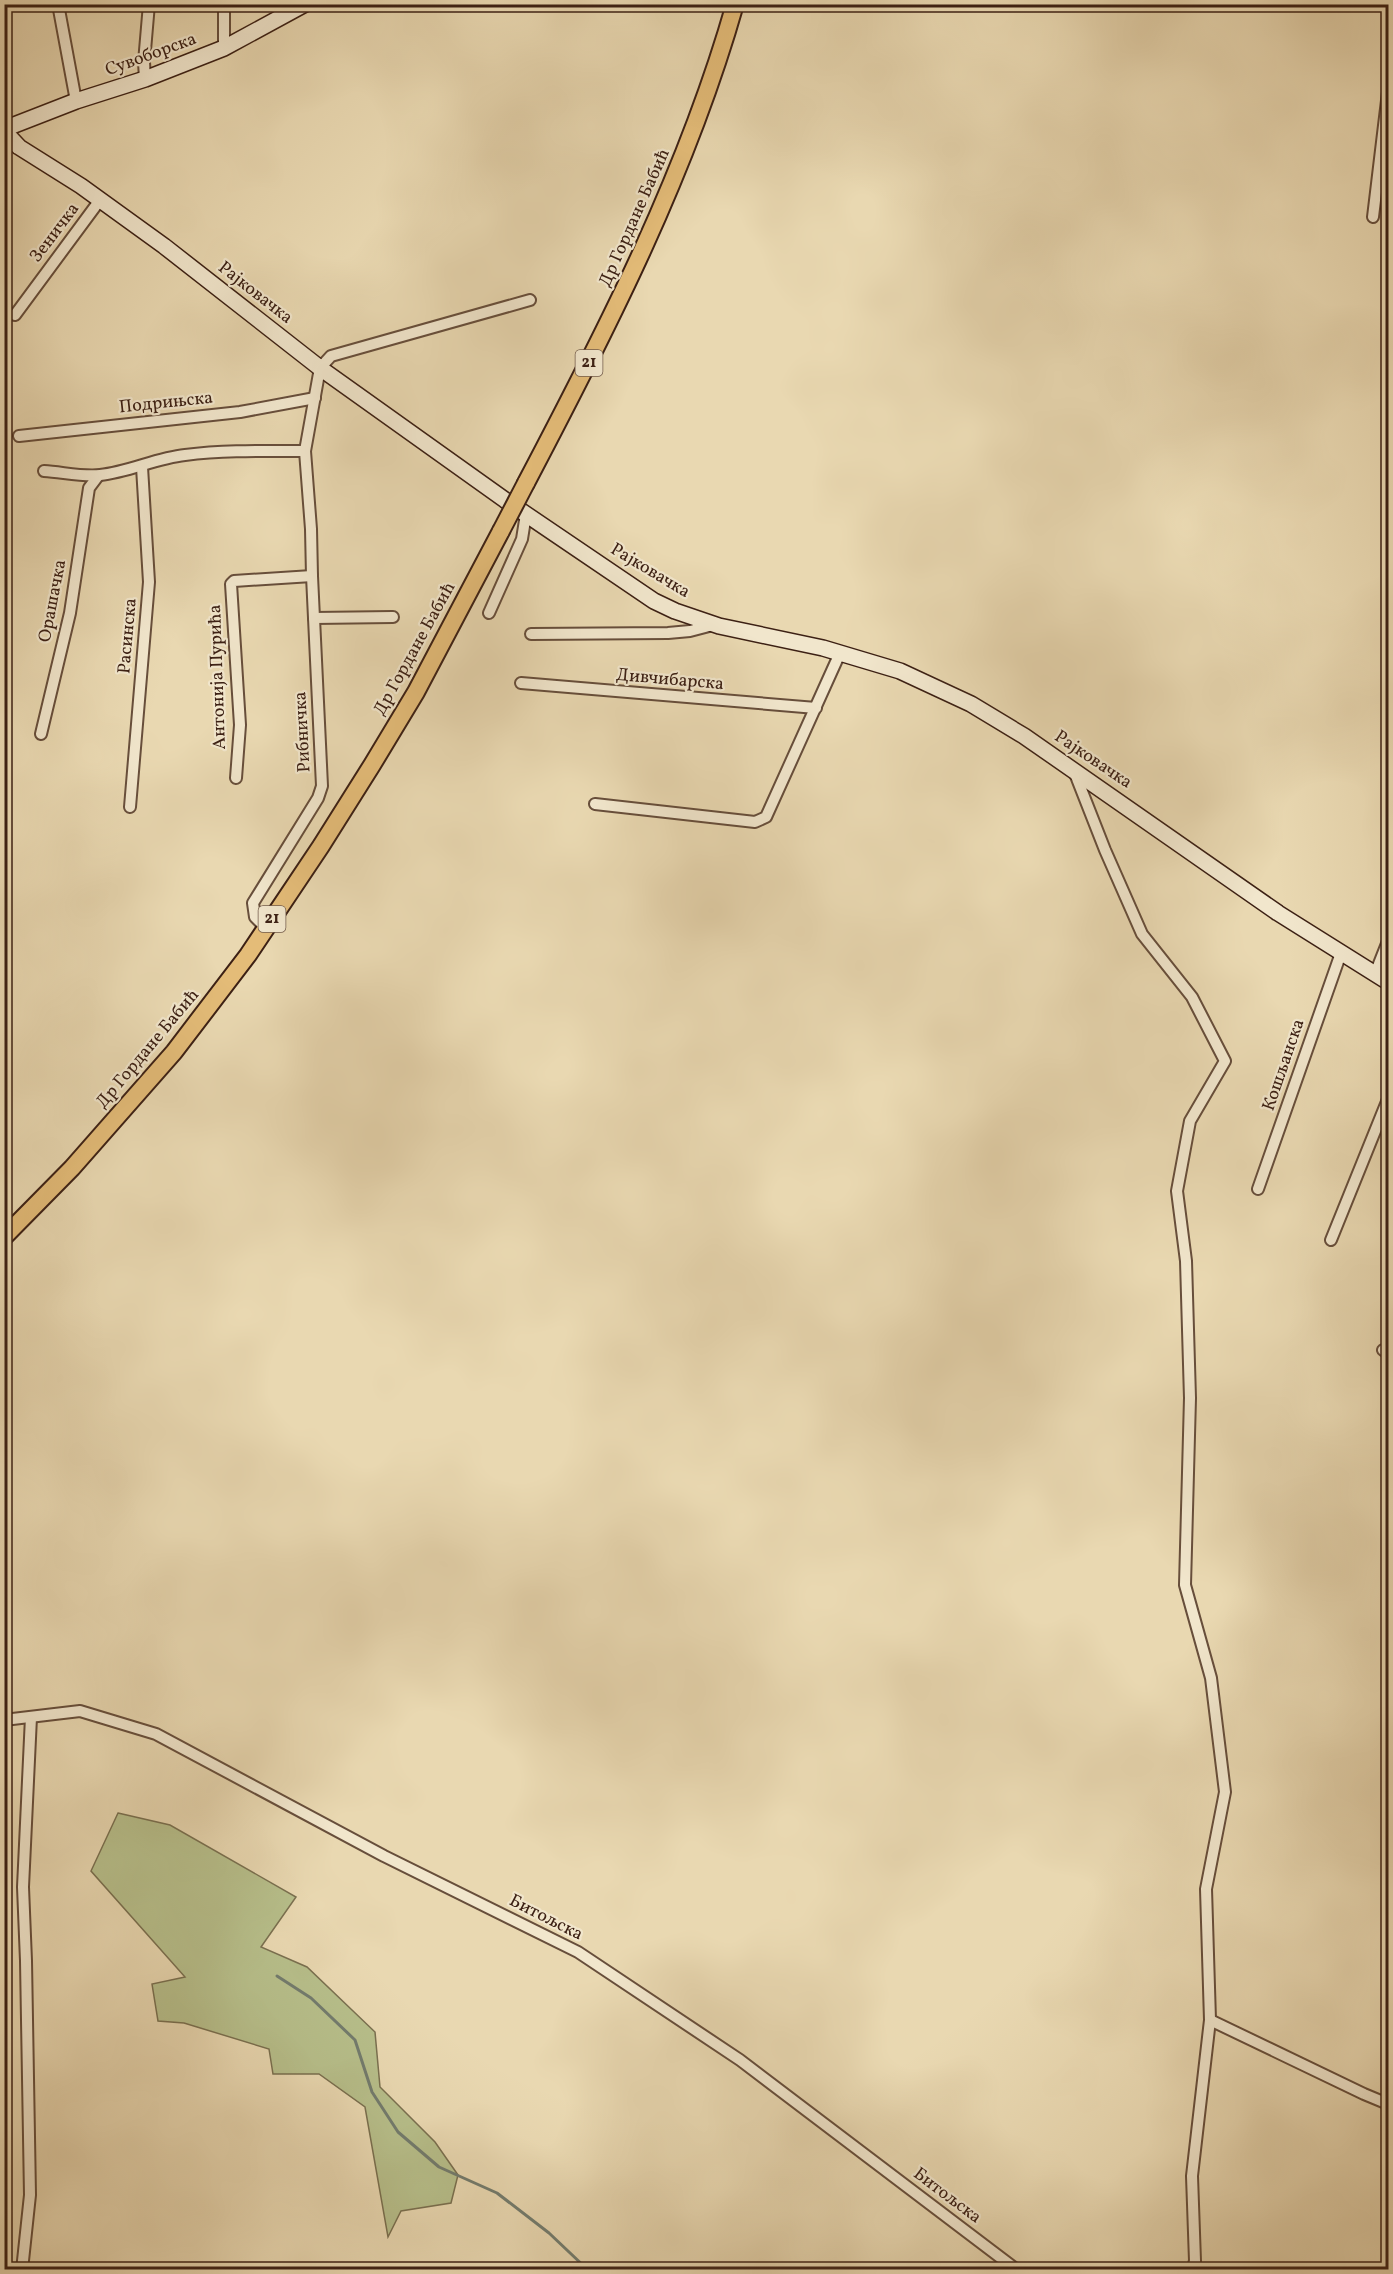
<svg xmlns="http://www.w3.org/2000/svg" width="1393" height="2274" font-family="Vollkorn,serif">
<style>
.green{fill:#b7bf8b;stroke:#7a7050;stroke-width:1.5}
.lines{fill:none;stroke-linecap:round;stroke-linejoin:round}
.stream{stroke:#737c6e;stroke-width:3}
.street-casing{stroke:#674e3b;stroke-width:14}
.secondary-casing{stroke:#3c2014;stroke-width:18}
.primary-casing{stroke:#3c2014;stroke-width:20}
.street{stroke:#f1e6cc;stroke-width:10}
.secondary{stroke:#f1e6cc;stroke-width:15}
.primary{stroke:#e4bc78;stroke-width:16}
.primary-bridge-casing{stroke:#3c2014;stroke-width:20;stroke-linecap:butt}
.primary-bridge{stroke:#e4bc78;stroke-width:16}
.labels{text-anchor:middle;dominant-baseline:central;stroke-width:4.5;stroke-linejoin:round;paint-order:stroke}
.shield{fill:#f1e6cc;stroke:#725b4b;stroke-width:1.5}
.shield-label{font-size:16px;font-weight:bold;fill:#3c2014}
.street-label{font-size:18px;fill:#3c2014;stroke:#f1e6cc}
</style>
<rect width="100%" height="100%" fill="#e9d8b1"/>
<filter id="stains"><feTurbulence type="fractalNoise" baseFrequency=".00333" numOctaves="4"/><feColorMatrix values="0 0 0 0 .2 0 0 0 0 .09 0 0 0 0 .02 0 0 0 .5 -.17"/></filter>
<radialGradient id="worn" r=".72"><stop offset=".6" stop-color="#630" stop-opacity="0"/><stop offset="1" stop-color="#630" stop-opacity=".3"/></radialGradient>
<!-- green -->
<path class="green" d="M118,1813L170,1825L296,1897L261,1947L307,1967L375,2032L380,2087L435,2142L458,2175L451,2203L401,2211L388,2237L365,2107L319,2074H273L269,2049L184,2023L158,2021L152,1984L185,1977L91,1871Z"/>
<g class="lines">
<!-- stream -->
<path class="stream" d="M277,1976L311,1998L355,2040L372,2092L398,2132L439,2167L497,2193L549,2233L588,2270"/>
<!-- street casing -->
<g class="street-casing">
<g id="street">
<path d="M58,4L76,101"/>
<path d="M224,48V4"/>
<path d="M145,79L144,62L149,4"/>
<path d="M1373,217L1388,92"/>
<path d="M15,315L100,200"/>
<path d="M19,436L240,412L315,398"/>
<path d="M44,471C62,472 82,477 100,475C129,472 156,458 185,455C225,450 265,451 305,451"/>
<path d="M489,613L522,539L526,514"/>
<path d="M314,618L393,617"/>
<path d="M531,634L668,633L690,631L713,625"/>
<path d="M521,683L816,708"/>
<path d="M41,734L70,613L89,488L98,476"/>
<path d="M1074,771L1105,850L1142,934L1192,997L1225,1061L1190,1121L1177,1191L1186,1261L1190,1398L1185,1585L1211,1678L1225,1792L1206,1889L1210,2020L1192,2176L1195,2261L1192,2270"/>
<path d="M236,778L240,725L231,584L234,581L312,576"/>
<path d="M595,804L755,822L766,817L840,653"/>
<path d="M130,807L149,582L142,467"/>
<path d="M266,928L255,917L253,903L318,798L322,786L312,576L311,529L305,451L320,368L331,356L530,300"/>
<path d="M1375,974L1388,941"/>
<path d="M1258,1189L1341,953"/>
<path d="M1331,1240L1388,1099"/>
<path d="M1383,1350L1388,1353"/>
<path d="M4,1720L80,1711L156,1734L384,1856L578,1952L740,2060L1017,2270"/>
<path d="M1210,2020L1364,2094L1388,2104"/>
<path d="M22,2270L30,2195L26,1961L23,1887L31,1717"/>
</g>
</g>
<!-- secondary casing -->
<g class="secondary-casing">
<g id="secondary">
<path d="M4,129L76,101L145,79L224,48L305,4"/>
<path d="M4,131L19,147L81,186L164,246L320,368L505,500L654,601L675,611L719,626L823,648L900,671L971,704L1024,736L1278,913L1388,982"/>
</g>
</g>
<!-- primary casing -->
<g class="primary-casing">
<g id="primary">
<path d="M526,483C607,329 687,173 735,4"/>
<path d="M4,1237L72,1168L174,1052L248,955L321,846L372,765L416,692L501,531"/>
</g>
</g>
<!-- street -->
<use href="#street" class="street"/>
<!-- secondary -->
<use href="#secondary" class="secondary"/>
<!-- primary -->
<use href="#primary" class="primary"/>
<!-- primary-bridge casing -->
<g class="primary-bridge-casing">
<path id="primary-bridge" d="M501,531L526,483"/>
</g>
<!-- primary-bridge -->
<use href="#primary-bridge" class="primary-bridge"/>
</g>
<g class="labels">
<!-- shield labels -->
<g class="shield">
<rect x="575.5" y="350" width="27" height="26" rx="4.5"/>
<rect x="258.5" y="906" width="27" height="26" rx="4.5"/>
</g>
<g class="shield-label">
<text x="589" y="363">21</text>
<text x="272" y="919">21</text>
</g>
<!-- street labels -->
<g class="street-label">
<text transform="translate(151 55) rotate(-20)">Сувоборска</text>
<text transform="translate(635 218) rotate(-66)">Др Гордане Бабић</text>
<text transform="translate(55 233) rotate(-53)">Зеничка</text>
<text transform="translate(255 293) rotate(38)">Рајковачка</text>
<text transform="translate(166 403) rotate(-6)">Подрињска</text>
<text transform="translate(650 571) rotate(31)">Рајковачка</text>
<text transform="translate(53 601) rotate(-79)">Орашачка</text>
<text transform="translate(128 636) rotate(-85)">Расинска</text>
<text transform="translate(415 649) rotate(-61)">Др Гордане Бабић</text>
<text transform="translate(218 677) rotate(-92)">Антонија Пурића</text>
<text transform="translate(670 680) rotate(5)">Дивчибарска</text>
<text transform="translate(303 732) rotate(-93)">Рибничка</text>
<text transform="translate(1093 760) rotate(34)">Рајковачка</text>
<text transform="translate(148 1049) rotate(-50)">Др Гордане Бабић</text>
<text transform="translate(1284 1065) rotate(-71)">Кошљанска</text>
<text transform="translate(546 1918) rotate(27)">Битољска</text>
<text transform="translate(947 2196) rotate(37)">Битољска</text>
</g>
</g>
<!-- margin -->
<rect width="1393" height="2274" fill="none" stroke="#e9d8b1" stroke-width="24"/>
<rect x="6" y="6" width="1381" height="2262" fill="none" stroke="#3c2014" stroke-width="3"/>
<rect x="12" y="12" width="1369" height="2250" fill="none" stroke="#3c2014" stroke-width="1.5"/>
<rect width="100%" height="100%" filter="url(#stains)"/>
<rect width="100%" height="100%" fill="url(#worn)"/>
</svg>
